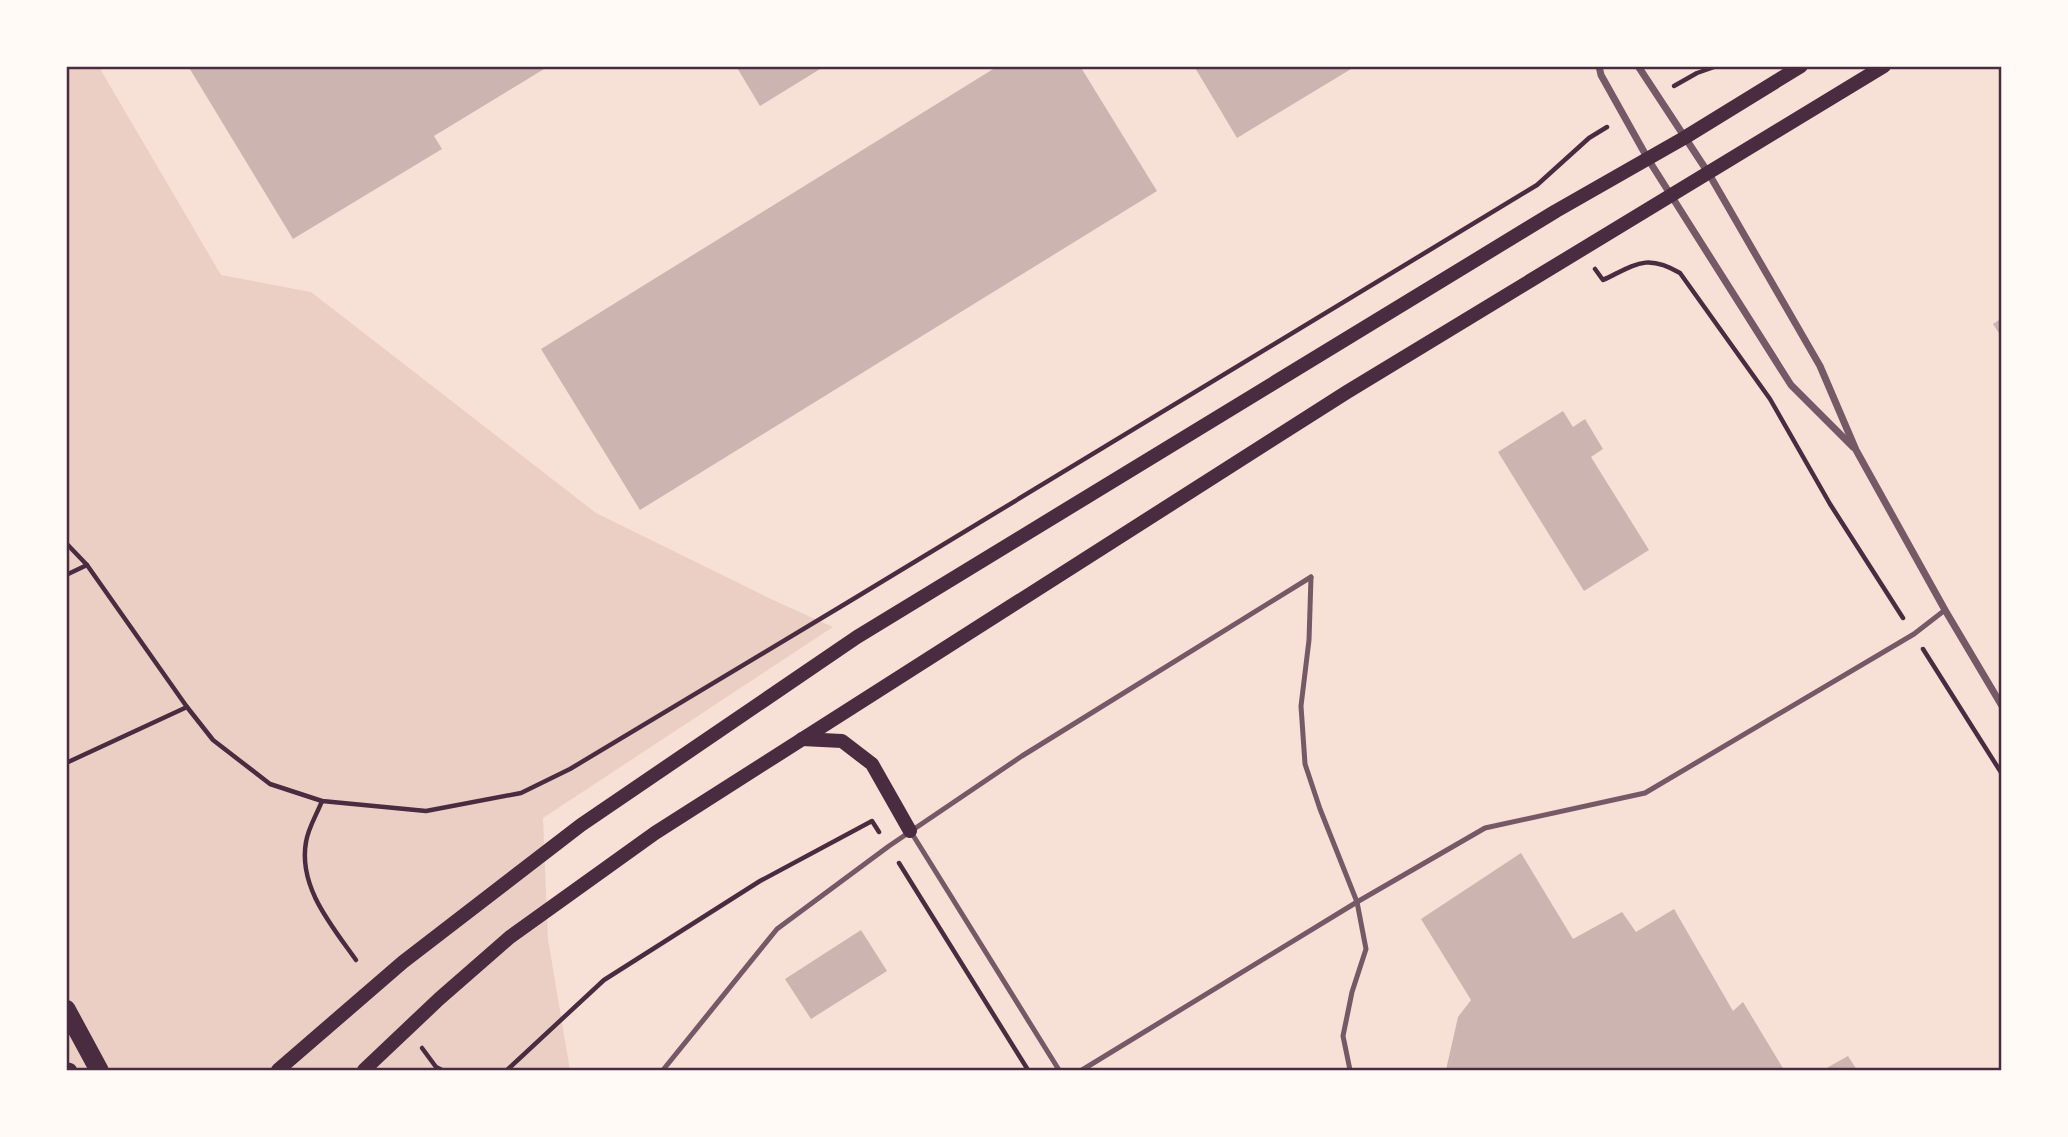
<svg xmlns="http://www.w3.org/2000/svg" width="2068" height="1137" font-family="Ubuntu,sans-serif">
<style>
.green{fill:#ebcfc5}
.building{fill:#ccb4b1}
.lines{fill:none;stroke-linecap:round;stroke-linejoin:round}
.path{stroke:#4a2c40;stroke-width:4.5}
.service{stroke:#755966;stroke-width:5}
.minor{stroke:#755966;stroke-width:7}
.secondary{stroke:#4a2c40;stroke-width:14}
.trunk{stroke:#4a2c40;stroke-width:19}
.neatline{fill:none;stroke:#4a2c40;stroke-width:2.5}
</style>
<rect width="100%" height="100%" fill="#f7e1d7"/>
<!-- green -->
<path class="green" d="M66,67H99L221,275L311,292L596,513L773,600L833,627L543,818L548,939L570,1070H67Z"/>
<!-- building -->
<g class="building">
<path d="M188,66H549L434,136L442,149L293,239Z"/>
<path d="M736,66H825L760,106Z"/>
<path d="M998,66H1080L1157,191L640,510L541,349Z"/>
<path d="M1194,66H1356L1237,138Z"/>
<path d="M2002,318V338L1993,324Z"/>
<path d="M1563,411L1573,427L1585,419L1603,449L1591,457L1649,550L1584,591L1498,452Z"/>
<path d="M1521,853L1573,939L1622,912L1636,932L1674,909L1733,1011L1743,1002L1784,1070H1446L1458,1017L1471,1000L1421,919Z"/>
<path d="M861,930L887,971L811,1019L785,979Z"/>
<path d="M1848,1056L1857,1070H1823Z"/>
</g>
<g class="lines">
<!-- path -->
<g class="path">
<path d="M1674,86L1697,73L1717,66"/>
<path d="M1595,269L1603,280C1635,265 1646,253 1680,273L1770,399L1830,504L1903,618"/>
<path d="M66,543L87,565L187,707L213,740L270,784L322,801L426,811L521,793L570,769L850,601L1537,185L1589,138L1607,127"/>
<path d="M66,575L87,565"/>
<path d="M1923,649L2002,774"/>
<path d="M66,763L187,707"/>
<path d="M322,801C317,814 308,828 306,842C298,887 332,926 356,960"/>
<path d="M899,863L1028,1070"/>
<path d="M422,1048L436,1067L442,1070"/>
<path d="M507,1070L604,980L760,881L872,821L879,832"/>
</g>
<!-- service -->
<g class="service">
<path d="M1311,577L1309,640L1301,706L1305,764L1320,809L1357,902L1366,949L1352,992L1343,1036L1350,1070"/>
<path d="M911,832L1059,1070"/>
<path d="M663,1070L777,929L889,846L1022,756L1311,577"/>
<path d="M1082,1070L1357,902L1485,828L1645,793L1914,634L1945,610"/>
</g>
<!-- minor -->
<g class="minor">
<path d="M1599,66L1601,75L1648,159L1791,385L1853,447"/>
<path d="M1638,66L1709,174L1820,366L1856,450L1945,610L2002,706"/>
</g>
<!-- secondary -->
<g class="secondary">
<path d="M802,739L842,741L872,764L910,831"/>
<path d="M66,1069L70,1070"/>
<path d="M278,1070L403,962L581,825L857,637L1556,211L1684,138L1801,66"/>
<path d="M364,1070L439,999L510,937L655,833L1347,392L1884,66"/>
</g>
<!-- trunk -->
<path class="trunk" d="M66,1009L99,1070"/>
</g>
<!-- border -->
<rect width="2068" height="1137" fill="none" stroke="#fffaf5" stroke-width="136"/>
<rect x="68" y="68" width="1932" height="1001" class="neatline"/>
</svg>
